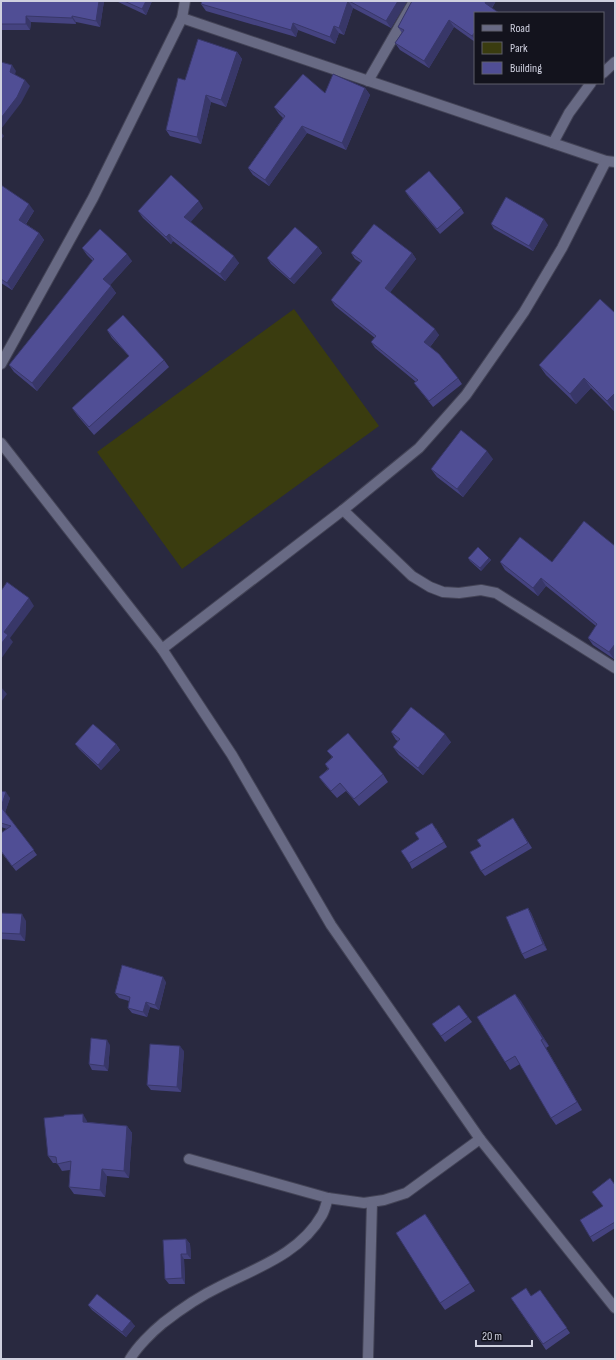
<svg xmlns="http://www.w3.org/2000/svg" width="616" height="1360" font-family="'Sofia Sans Condensed',sans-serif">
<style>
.green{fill:#3a3c0f}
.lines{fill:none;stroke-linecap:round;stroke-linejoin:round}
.street-casing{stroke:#434356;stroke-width:12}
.secondary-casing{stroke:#434356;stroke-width:12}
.street{stroke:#686a84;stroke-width:10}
.secondary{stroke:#686a84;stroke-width:10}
.wall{fill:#454380}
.shaded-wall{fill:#383768}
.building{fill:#504e95;stroke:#383768}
</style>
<rect width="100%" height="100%" fill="#292940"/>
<!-- green -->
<path class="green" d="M294,309L379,426L182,569L97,452Z"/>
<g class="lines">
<!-- street casing -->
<g class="street-casing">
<g id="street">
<path d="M182,18L606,161L615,162"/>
<path d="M603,73L615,62"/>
<path d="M368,81L414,1"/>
<path d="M553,143L569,113L591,83"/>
<path d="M1,364L93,198L182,18L185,1"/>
<path d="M343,510L412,576L430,587L443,592L459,593L481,590L496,593L615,668"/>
<path d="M162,649L343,510L419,448L466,395L524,312L562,248L606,161"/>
<path d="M189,1159L328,1198L364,1203L384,1200L406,1193L480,1139"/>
<path d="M130,1359C137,1347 152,1332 163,1323C181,1309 198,1297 219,1287C256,1268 300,1254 322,1215C325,1210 326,1204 328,1198"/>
<path d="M368,1359L372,1202"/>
</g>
</g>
<!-- secondary casing -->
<g class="secondary-casing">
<path id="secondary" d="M1,443L162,649L232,755L331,925L480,1139L615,1308"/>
</g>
<!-- street -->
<use href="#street" class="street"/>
<!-- secondary -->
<use href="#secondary" class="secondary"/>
</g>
<!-- wall -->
<g class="wall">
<path d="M1,1H104L100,27L76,22V24L31,22L30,30H1Z"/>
<path d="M116,1H152L146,15Z"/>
<path d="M202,1H407L391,28L353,8L344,35L339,33L335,44L298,30L296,37L206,11L201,4Z"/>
<path d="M412,1H496L492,8L475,13V42L454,27L429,68L400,50L395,43L402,33L398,27Z"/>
<path d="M237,52L242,59L226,107L211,102L201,144L170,136L166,130L185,80Z"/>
<path d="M365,88L370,95L346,150L307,133L269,186L253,175L248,168L283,118L279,114L274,107L325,93Z"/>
<path d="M1,186L34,211L26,224L39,233L44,240L12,290L1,283Z"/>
<path d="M405,191L461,208L464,213L440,234L409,197Z"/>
<path d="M203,208L190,222L239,263L225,281L173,241L171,244L143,218L138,211Z"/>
<path d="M491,224L548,225L533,251L494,229Z"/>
<path d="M318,247L322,253L294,284L271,264L267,258Z"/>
<path d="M82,248L132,261L110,285L116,293L37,391L14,372L9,365L93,261L87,255Z"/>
<path d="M351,253H412L416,259L390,292L439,335L430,347L458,378L462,384L433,407L414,383L416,382L375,348L371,342L375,338L335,306L331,300L361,263L355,259Z"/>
<path d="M615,313L614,411L591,388L576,404L546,375L539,365Z"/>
<path d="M107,330L164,360L169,367L94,435L77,415L72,408L129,356L112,338Z"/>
<path d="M493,459L463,497L437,477L431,469Z"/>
<path d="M615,546L614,659L593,645L588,638L596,626L546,586L538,596L505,570L500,562H552Z"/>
<path d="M468,558H489L491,560L481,571L470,561Z"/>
<path d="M391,732L451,742L423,775L399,755L393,747L398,741L396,740Z"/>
<path d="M75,744H116L120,750L101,770L79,749Z"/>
<path d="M327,751L383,774L388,782L359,806L346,791L337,798L325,785L319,777L328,769L325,764L332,757Z"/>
<path d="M1,791L10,798L5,812L37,855L16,871L1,852L7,829L1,827Z"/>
<path d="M513,818L532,848L485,876L481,871V846Z"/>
<path d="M436,828L447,847L412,869L409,863L419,839Z"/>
<path d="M528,908L531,913L547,950L525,959L522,954Z"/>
<path d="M1,913L26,921L25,941L1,939Z"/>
<path d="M166,982L159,1010L150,1007L147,1017L132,1013L128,1008L129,1001L119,998L115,993Z"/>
<path d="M515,994L549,1046L546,1048L582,1110L556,1125L551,1118L520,1064L510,1070L505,1062Z"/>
<path d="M459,1005L472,1022L445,1042L432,1024Z"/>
<path d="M110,1045L108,1071L92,1070L89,1064Z"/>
<path d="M184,1051L181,1092L151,1090L147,1085Z"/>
<path d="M87,1121V1122L127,1126L132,1133L129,1178L107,1176L105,1197L74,1194L69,1187L70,1170L62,1171L57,1163H53L48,1156Z"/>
<path d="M615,1185V1228L593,1242L590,1237L603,1206Z"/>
<path d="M425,1214L475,1291L445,1310L440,1303Z"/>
<path d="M186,1239L190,1244L191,1259H184L185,1284H169L165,1279Z"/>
<path d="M540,1290L570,1333L546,1350L511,1298L531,1296Z"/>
<path d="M88,1305L135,1326L126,1337L92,1310Z"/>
</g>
<!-- shaded-wall -->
<g class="shaded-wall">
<path d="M99,1H104L100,27L96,21Z"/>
<path d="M146,1H152L146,15L142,9Z"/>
<path d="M348,1L353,8L344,35L339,28Z"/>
<path d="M398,1H407L391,28L386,21Z"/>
<path d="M486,1H496L490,10L485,3Z"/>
<path d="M26,16L31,22L30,30L26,24Z"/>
<path d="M72,16L76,22V24L72,18Z"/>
<path d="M449,20L454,27L429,68L424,61Z"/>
<path d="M293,23L298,30L296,37L291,30Z"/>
<path d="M334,26L339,33L335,44L330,37Z"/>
<path d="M475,32V40L472,36Z"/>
<path d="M237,52L242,59L226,107L221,100Z"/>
<path d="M12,65L16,71L14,78L10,72Z"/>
<path d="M25,80L30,86L21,103L1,129V118Z"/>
<path d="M365,88L370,95L346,150L342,143Z"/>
<path d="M206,95L211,102L201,144L197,137Z"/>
<path d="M302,126L307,133L269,186L265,180Z"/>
<path d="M1,132L4,136L1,140Z"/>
<path d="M199,201L203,208L189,224L184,217Z"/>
<path d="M29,204L34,211L24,226L19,220Z"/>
<path d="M544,219L548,225L533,251L529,246Z"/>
<path d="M39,233L44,240L12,290L7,283Z"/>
<path d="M169,234L173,241L171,244L166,237Z"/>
<path d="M318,247L322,253L294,284L290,279Z"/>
<path d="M412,253L416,259L389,294L385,288Z"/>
<path d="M127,254L132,261L108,287L103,279Z"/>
<path d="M234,256L239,263L225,281L220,274Z"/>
<path d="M111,286L116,293L37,391L32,383Z"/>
<path d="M435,329L439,335L429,348L424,342Z"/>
<path d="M584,378L591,388L576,404L570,394Z"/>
<path d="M615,393V410L614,411L607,401Z"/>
<path d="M487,451L493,459L463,497L457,489Z"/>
<path d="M489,558L491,560L481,571L480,568Z"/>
<path d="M541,578L546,586L538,596L533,588Z"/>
<path d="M29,598L34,606L10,638L13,642L1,659V644L4,632Z"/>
<path d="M615,644V658L614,659L609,652Z"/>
<path d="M1,687L7,694L1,702Z"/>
<path d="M445,734L451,742L423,775L418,768Z"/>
<path d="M116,744L120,750L101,770L98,765Z"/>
<path d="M6,792L10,798L5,813L1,807Z"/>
<path d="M528,908L531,913L547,950L543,944Z"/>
<path d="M22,914L26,921L25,941L20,934Z"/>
<path d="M163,977L166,982L159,1010L155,1005Z"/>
<path d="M515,994L521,1001L549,1046L543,1039Z"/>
<path d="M146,1002L150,1007L147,1017L143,1012Z"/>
<path d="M107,1040L110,1045L108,1071L104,1066Z"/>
<path d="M541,1040L546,1048L582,1110L577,1102Z"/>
<path d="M180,1046L184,1051L181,1092L177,1087Z"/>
<path d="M83,1114L87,1121L88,1129L83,1122Z"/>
<path d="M127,1126L132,1133L129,1178L124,1171Z"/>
<path d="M102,1169L107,1176L105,1197L100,1190Z"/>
<path d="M425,1214L431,1222L475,1291L470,1283Z"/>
<path d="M186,1239L190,1244L191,1259L187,1254Z"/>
<path d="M181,1254L184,1259L185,1284L182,1278Z"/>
<path d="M131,1321L135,1326L126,1337L122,1332Z"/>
</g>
<!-- building -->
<g class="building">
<path d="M1,1H99L96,21L72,16V18L26,16V24H1Z"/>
<path d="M124,1H146L142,9Z"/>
<path d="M202,1H348L339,28L334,26L330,37L293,23L291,30L201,4Z"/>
<path d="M349,1H398L386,21Z"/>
<path d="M412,1H486L485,3L499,13H475V32L472,36L449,20L424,61L395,43L404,30L398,27Z"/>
<path d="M198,39L237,52L221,100L206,95L197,137L166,130L178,78L185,80Z"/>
<path d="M1,62L12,65L10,72L25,80L17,97L1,118Z"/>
<path d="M303,74L325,93L333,74L365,88L342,143L302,126L265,180L248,168L285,116L274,107Z"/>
<path d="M429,171L461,208L437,229L405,191Z"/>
<path d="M171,175L199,201L184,217L234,256L220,274L169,234L166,237L138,211Z"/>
<path d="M1,185L29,204L19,220L39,233L7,283L1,279Z"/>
<path d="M506,197L544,219L529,246L491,224Z"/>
<path d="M374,224L412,253L385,288L435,329L424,342L439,354L458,378L429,401L414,383L418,380L371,342L376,336L331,300L362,261L351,253Z"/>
<path d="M295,227L318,247L290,279L267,258Z"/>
<path d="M100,229L127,254L103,279L111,286L32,383L9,365L94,259L82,248Z"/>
<path d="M600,299L615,313V393L607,401L584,378L570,394L539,365Z"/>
<path d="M123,315L164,360L89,427L72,408L129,356L107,330Z"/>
<path d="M461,430L487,451L457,489L431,469Z"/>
<path d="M584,521L615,546V644L609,652L588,638L597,624L541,578L533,588L500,562L520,537L552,562Z"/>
<path d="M478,547L489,558L480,568L468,558Z"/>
<path d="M7,582L29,598L4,632L8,635L1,644V591Z"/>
<path d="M411,707L445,734L418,768L393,747L400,739L391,732Z"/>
<path d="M93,724L116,744L98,765L75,744Z"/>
<path d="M348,733L383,774L354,799L340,783L331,791L319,777L329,769L325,764L333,757L327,751Z"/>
<path d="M1,791L6,792L1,807L34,850L12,866L1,851V833L11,826L1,823Z"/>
<path d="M513,818L528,843L481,871L470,852L481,846L477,840Z"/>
<path d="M432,823L444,842L409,863L401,851L419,839L415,833Z"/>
<path d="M528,908L543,944L522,954L506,917Z"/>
<path d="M1,913L22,914L20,934L1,933Z"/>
<path d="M122,965L163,977L155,1005L146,1002L143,1012L128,1008L130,997L115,993Z"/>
<path d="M515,994L543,1039L541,1040L577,1102L551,1118L515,1056L505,1062L477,1017Z"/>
<path d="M459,1005L468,1017L441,1036L432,1024Z"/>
<path d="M91,1038L107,1040L104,1066L89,1064Z"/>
<path d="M150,1044L180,1046L177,1087L147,1085Z"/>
<path d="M83,1114V1122L127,1126L124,1171L102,1169L100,1190L69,1187L71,1161L57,1164L56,1157L48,1156L44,1118L64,1116V1115Z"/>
<path d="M610,1178L615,1185V1222L590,1237L580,1220L603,1206L592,1192Z"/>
<path d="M425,1214L470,1283L440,1303L396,1233Z"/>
<path d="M186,1239L187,1254H181L182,1278L165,1279L163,1240Z"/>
<path d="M526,1288L531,1296L540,1290L567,1328L543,1344L511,1298Z"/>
<path d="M97,1294L131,1321L122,1332L88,1305Z"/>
</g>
<!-- border -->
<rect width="616" height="1360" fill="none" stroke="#cfd0df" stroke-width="4"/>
<!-- legend -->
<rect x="474" y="12" width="130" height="72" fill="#13131d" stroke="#5e5f6b"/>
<rect x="482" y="25" width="20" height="6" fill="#686a84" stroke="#5e5f6b"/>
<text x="510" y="32" font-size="12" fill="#cfd0df">Road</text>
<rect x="482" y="42" width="20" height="12" fill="#3a3c0f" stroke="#5e5f6b"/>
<text x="510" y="52" font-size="12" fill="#cfd0df">Park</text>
<rect x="482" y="62" width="20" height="12" fill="#504e95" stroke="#5e5f6b"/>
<text x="510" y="72" font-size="12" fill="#cfd0df">Building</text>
<!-- scale -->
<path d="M476 1340v6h56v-6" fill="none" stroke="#cfd0df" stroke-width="2"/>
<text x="482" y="1340" font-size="12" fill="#cfd0df" stroke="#13131d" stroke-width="3" paint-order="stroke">20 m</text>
</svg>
